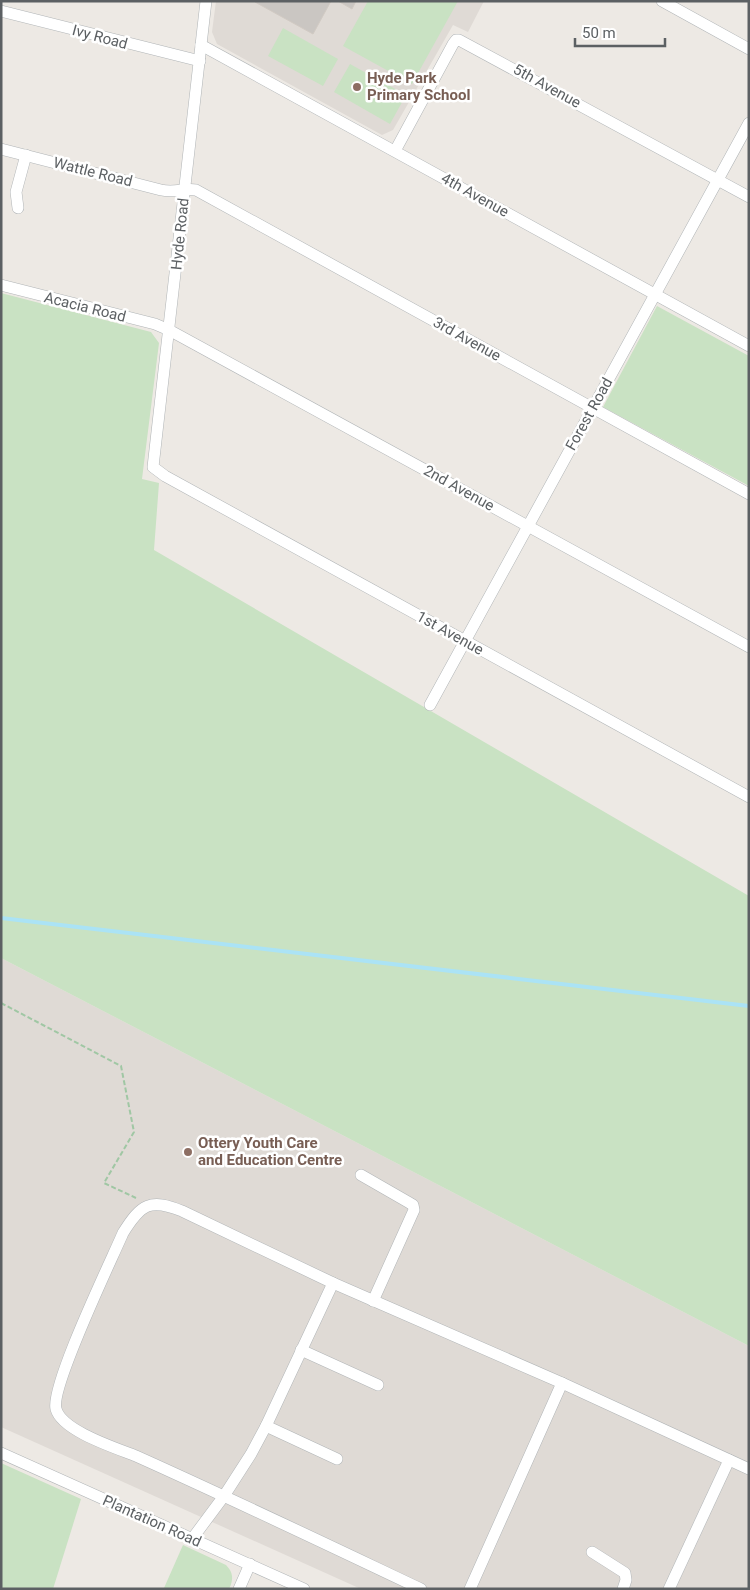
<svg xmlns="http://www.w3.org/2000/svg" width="750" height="1590" font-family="Roboto,sans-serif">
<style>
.education{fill:#dfdad5}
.green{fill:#c9e2c3}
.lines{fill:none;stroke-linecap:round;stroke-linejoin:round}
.stream{stroke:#abe3f5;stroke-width:4}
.building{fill:#cac6c2;stroke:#d1cac3}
.minor-casing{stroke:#b1b5b7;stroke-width:12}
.path{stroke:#a0c7a4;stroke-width:2;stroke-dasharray:5 2.5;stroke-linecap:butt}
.minor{stroke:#fff;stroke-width:11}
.education-dot{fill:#8d6e63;stroke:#fff;stroke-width:2}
.labels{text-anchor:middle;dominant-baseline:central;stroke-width:5;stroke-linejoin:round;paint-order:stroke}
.street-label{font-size:15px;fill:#5c6063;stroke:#fff}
.education-label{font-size:15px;font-weight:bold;fill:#785e54;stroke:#fff;text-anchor:start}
</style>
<rect width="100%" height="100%" fill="#ede9e4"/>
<!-- education -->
<g class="education">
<path d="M216,1H484L468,32L453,25L393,130L382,135L217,44L212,32Z"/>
<path d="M1,958L749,1346V1589H361L1,1427Z"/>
</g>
<!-- green -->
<g class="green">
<path d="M368,1H458L412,84L343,46Z"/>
<path d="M283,28L338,59L323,86L268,56Z"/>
<path d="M350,64L406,95L390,124L334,92Z"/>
<path d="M1,293L151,332L159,343L142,479L159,483L154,550L749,896V1346L1,958Z"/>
<path d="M657,306L749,356V486L603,407Z"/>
<path d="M1,1463L81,1499L53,1589H1Z"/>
<path d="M183,1545L226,1565C233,1572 234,1579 229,1589H162L164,1588Z"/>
</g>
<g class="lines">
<!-- stream -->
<path class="stream" d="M1,918L749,1006"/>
</g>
<!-- building -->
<g class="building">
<path d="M256,1H331L313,34L255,2Z"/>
<path d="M338,1H356L352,9Z"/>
</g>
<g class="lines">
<!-- minor casing -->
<g class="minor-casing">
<g id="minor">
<path d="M206,1L153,467L165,476L749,797"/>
<path d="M662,1L749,49"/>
<path d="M1,11L200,61"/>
<path d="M201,45L749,346"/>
<path d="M1,149L161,190C174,193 185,188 196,190L749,494"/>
<path d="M395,151L453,44L456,40H459L749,197"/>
<path d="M18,208L16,192L26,155"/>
<path d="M1,285L155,324L169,330L749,647"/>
<path d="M430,705L749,123"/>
<path d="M361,1175L408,1202L413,1205L414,1210L373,1301"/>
<path d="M301,1350L378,1385"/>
<path d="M266,1426L337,1459"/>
<path d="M1,1453L304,1589"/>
<path d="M192,1539L224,1496L251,1454L266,1426L333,1283"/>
<path d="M592,1552L625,1573L626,1580L623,1589"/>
<path d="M239,1589L250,1564"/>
<path d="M421,1589C326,1544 232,1499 136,1456C116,1448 62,1431 56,1409C50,1387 111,1261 123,1233C141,1204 150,1198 182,1211L333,1283L562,1383L749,1469"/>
<path d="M470,1589L562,1383"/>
<path d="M669,1589L729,1460"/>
</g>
</g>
<!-- path -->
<path class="path" d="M1,1003L121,1066L134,1132L104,1183L136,1198"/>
<!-- minor -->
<use href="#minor" class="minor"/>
</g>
<!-- markers -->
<g class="education-dot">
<circle cx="357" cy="87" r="5"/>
<circle cx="188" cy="1152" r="5"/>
</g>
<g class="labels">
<!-- street labels -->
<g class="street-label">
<text transform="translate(100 37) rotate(15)">Ivy Road</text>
<text transform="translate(547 86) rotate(29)">5th Avenue</text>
<text transform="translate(93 172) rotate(14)">Wattle Road</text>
<text transform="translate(475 195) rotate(29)">4th Avenue</text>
<text transform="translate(180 234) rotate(-84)">Hyde Road</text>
<text transform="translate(85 307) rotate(14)">Acacia Road</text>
<text transform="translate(467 339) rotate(29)">3rd Avenue</text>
<text transform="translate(589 414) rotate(-61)">Forest Road</text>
<text transform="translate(459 488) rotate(29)">2nd Avenue</text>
<text transform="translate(450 633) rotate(29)">1st Avenue</text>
<text transform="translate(152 1521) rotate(24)">Plantation Road</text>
</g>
<!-- education labels -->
<g class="education-label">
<text x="367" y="78">Hyde Park<tspan x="367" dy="17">Primary School</tspan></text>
<text x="198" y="1143">Ottery Youth Care<tspan x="198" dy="17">and Education Centre</tspan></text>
</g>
</g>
<!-- border -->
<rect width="750" height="1590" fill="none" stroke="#5c6063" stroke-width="5"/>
<!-- scale -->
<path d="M575 38v8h90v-8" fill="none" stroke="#5c6063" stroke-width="2.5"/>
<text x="582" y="38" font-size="15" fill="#5c6063" stroke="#ffffff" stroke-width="4" paint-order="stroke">50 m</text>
</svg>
